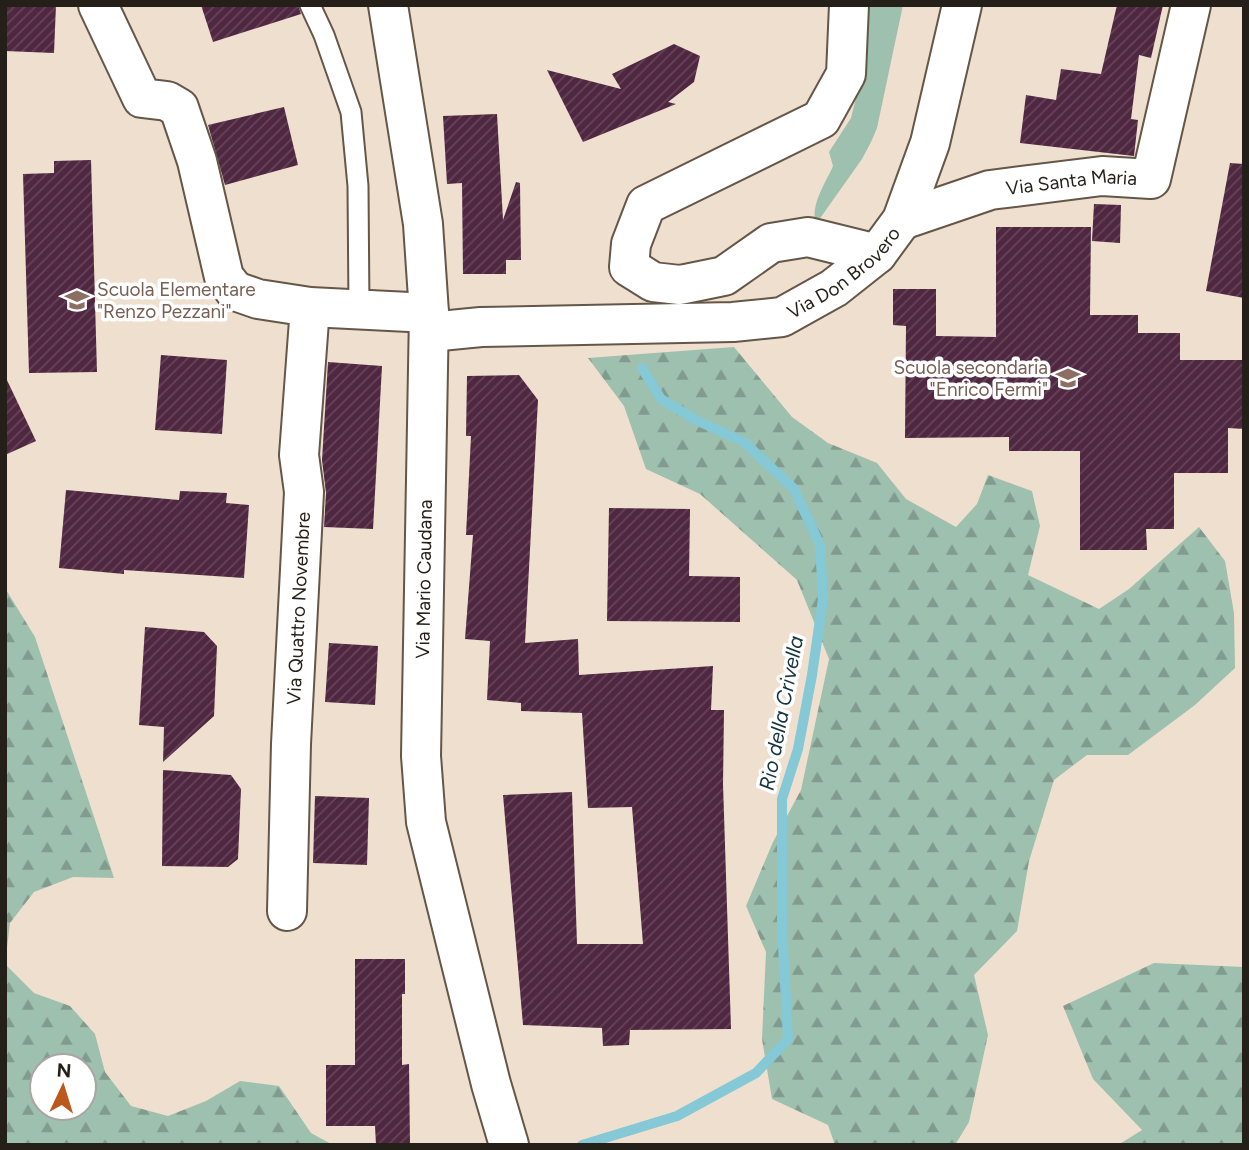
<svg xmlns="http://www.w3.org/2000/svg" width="1249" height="1150" font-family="Figtree,sans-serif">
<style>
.grass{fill:#9ec0af}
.forest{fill:url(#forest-firs);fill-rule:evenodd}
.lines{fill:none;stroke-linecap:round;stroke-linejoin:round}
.stream{stroke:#85c8d6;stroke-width:10}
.building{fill:url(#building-hatch)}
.service-casing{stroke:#645648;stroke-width:23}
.minor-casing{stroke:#645648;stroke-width:42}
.secondary-casing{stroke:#645648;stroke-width:42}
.service{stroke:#fff;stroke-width:19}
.minor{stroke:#fff;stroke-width:38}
.secondary{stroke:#fff;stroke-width:38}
.labels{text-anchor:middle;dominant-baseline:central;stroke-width:7;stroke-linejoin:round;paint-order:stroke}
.street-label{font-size:19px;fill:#251f19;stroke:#fff}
.education-label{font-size:19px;fill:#785e54;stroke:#fff;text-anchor:start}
.water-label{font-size:21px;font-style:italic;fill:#15363d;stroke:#fff}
</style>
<defs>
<pattern id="forest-firs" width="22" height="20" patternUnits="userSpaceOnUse" patternTransform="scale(1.75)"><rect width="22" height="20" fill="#9ec0af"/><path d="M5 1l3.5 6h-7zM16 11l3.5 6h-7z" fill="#819b8e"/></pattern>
<pattern id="building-hatch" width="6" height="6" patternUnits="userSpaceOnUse" patternTransform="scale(1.75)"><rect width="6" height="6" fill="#4f2741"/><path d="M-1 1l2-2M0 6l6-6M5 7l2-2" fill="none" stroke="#654559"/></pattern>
</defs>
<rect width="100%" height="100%" fill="#efdfce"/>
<!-- grass -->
<path class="grass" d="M867,5H903L877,128L871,142L862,159L816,224C810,205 825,184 833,166L829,152L851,118L865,62Z"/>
<!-- forest -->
<g class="forest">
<path d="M734,347L792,417L828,443L877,463L906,499L956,527L977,504L988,475L1032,491L1040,526L1028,575L1099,609L1129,589L1199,527L1225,561L1234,613L1235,668L1195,705L1128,755H1087L1054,780L1029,861L1017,931L974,975L988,1035L969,1122L955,1145H835L828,1125L772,1099L762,1039L766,952L746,906L773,842L801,790L829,659L797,580L700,494L646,469L624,406L588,358Z"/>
<path d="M5,588L35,637L114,878L73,877L34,892L10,923L5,964Z"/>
<path d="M1154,963L1244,967V1145H1118L1142,1130L1093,1079L1063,1006Z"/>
<path d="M5,964L34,993L70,1006L95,1034L105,1072L131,1106L168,1116L206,1101L240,1081L279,1086L311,1133L333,1145H5ZM42,1066H84V1108H42Z"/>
</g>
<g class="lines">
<!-- stream -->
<path class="stream" d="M582,1145L677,1116L756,1073L788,1039L782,927V799L798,749L812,675L823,599L820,545L794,489L744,442L696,420L661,399L642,368"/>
</g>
<!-- building -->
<g class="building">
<path d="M5,5H56L54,53L5,51Z"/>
<path d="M201,5H298L301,14L213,42Z"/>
<path d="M1117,5H1163L1151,58L1139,55L1131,119L1138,120L1134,156L1020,143L1026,95L1056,100L1061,69L1101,74Z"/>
<path d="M674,44L700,56L694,82L668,102L676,104L583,142L547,70L621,89L612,74Z"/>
<path d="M284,107L298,165L225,185L208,125Z"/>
<path d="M497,114L503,220L516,182L520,183L521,260H506V274H463L462,183L447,184L443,116Z"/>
<path d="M91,160L97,372L29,373L23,174L54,173V161Z"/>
<path d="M1230,163L1244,164V298L1206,291Z"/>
<path d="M1094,204L1121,205L1120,243L1092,241Z"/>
<path d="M996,227H1091L1090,315H1138V333H1180V360H1244V429L1228,428V473H1174V529H1146L1147,550H1080V451H1009V437L905,438L906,326L893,325V289H936V336L996,337Z"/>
<path d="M161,355L227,360L222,434L155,430Z"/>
<path d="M328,362L382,366L373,529L324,527L326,493L322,460Z"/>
<path d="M519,375L538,400L525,643L578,639L579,675L713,666L711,710H724L723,784L731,1029L630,1030L629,1045L603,1046L602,1028L523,1025L503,795L572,792L577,944H643L632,807L588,808L582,713L521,711V703L487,700L490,641L465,639L473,535H466L471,436H466L467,376Z"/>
<path d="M5,376L36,441L5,455Z"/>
<path d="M66,490L179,500L180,491L227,493L226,503L249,505L244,578L124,570V574L59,568Z"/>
<path d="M609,508L690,509L689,576L740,577V622L607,621Z"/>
<path d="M145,627L204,632L217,646L214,716L163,762L164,727L139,725Z"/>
<path d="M329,643L378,646L375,705L325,702Z"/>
<path d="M163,770L231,775L241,789L238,859L228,867L162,866Z"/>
<path d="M315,796L369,798L367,865L313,863Z"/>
<path d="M355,959H405V994H402V1065L409,1064L410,1145H376L375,1126H326V1065H355Z"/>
</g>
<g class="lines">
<!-- service casing -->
<g class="service-casing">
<path id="service" d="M310,5L324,35L351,112L358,186L359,308"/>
</g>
<!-- minor casing -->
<g class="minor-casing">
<g id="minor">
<path d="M98,5L142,98L167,101L179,108L197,161L224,277L235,291L258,299L310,307L429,313"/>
<path d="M849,5L846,74L821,119L646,205L631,244L629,267L653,282L680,285L724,276L771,243L808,237L877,254"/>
<path id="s1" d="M902,220L990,190L1102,176L1151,179L1191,5"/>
<path id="s2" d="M430,332L481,327L733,322L782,317L834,288L877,254L902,220L930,143L962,5"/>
<path id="s3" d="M287,911L291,744L304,492L299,455L310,307"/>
</g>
</g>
<!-- secondary casing -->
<g class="secondary-casing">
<path id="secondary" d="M388,5L423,224L429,313L421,756L426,822L491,1084L509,1145"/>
</g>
<!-- service -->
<use href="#service" class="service"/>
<!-- minor -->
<use href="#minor" class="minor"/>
<!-- secondary -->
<use href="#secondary" class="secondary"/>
</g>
<!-- icons -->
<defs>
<g id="school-bare" transform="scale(1.89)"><path d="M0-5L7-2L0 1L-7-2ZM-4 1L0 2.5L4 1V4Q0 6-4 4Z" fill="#8d6e63" stroke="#fff" stroke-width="2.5" paint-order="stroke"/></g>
</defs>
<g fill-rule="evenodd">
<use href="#school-bare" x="77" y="300"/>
<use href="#school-bare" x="1068" y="378"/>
</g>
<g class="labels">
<!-- street labels -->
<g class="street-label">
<text stroke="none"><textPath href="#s1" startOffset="175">Via Santa Maria</textPath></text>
<text stroke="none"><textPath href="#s2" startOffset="429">Via Don Brovero</textPath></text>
<text transform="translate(424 579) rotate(-89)">Via Mario Caudana</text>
<text stroke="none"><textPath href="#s3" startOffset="303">Via Quattro Novembre</textPath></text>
</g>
<!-- education labels -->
<g class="education-label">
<text x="97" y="289">Scuola Elementare<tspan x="97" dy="22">"Renzo Pezzani"</tspan></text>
<text x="1048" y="367" text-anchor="end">Scuola secondaria<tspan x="1048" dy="22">"Enrico Fermi"</tspan></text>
</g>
<!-- water labels -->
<g class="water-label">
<text transform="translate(781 713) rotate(-79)">Rio della Crivella</text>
</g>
</g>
<!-- border -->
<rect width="1249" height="1150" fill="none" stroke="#251f19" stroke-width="14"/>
<!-- north arrow -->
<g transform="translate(63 1087) rotate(4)"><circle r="33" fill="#ffffff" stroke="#a8a5a3" stroke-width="2"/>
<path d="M0-5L12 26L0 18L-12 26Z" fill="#bb591d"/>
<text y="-10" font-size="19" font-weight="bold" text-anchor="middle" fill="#251f19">N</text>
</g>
</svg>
